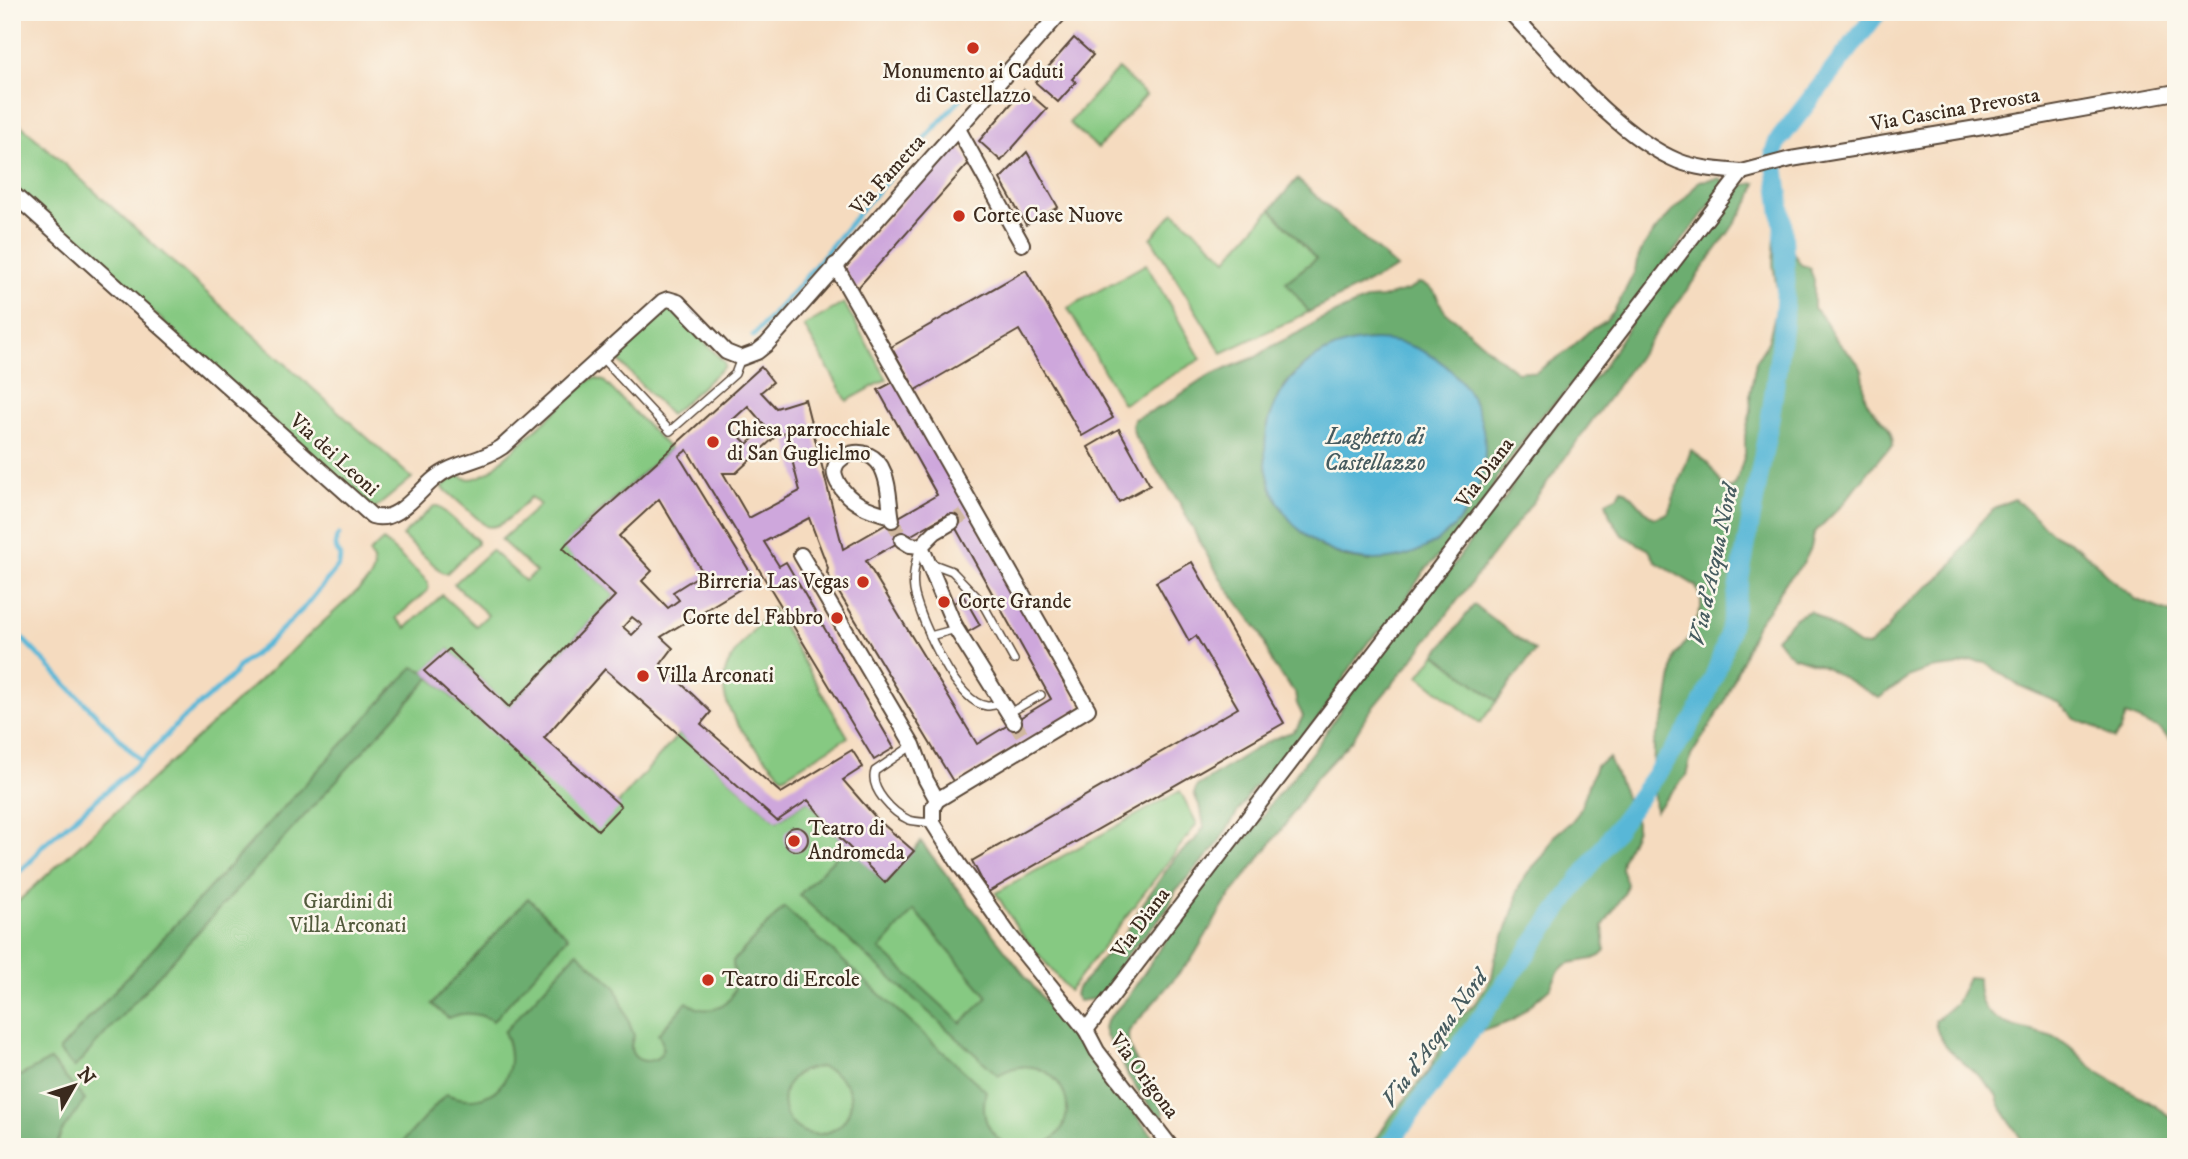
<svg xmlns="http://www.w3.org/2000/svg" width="2188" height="1159" font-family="'IM FELL DW Pica',serif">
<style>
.green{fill:#86c982;stroke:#607a50;stroke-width:2}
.forest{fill:#6cad70;stroke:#546c47;stroke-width:2;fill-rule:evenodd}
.water{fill:#59b7d7;stroke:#4a707a;stroke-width:2}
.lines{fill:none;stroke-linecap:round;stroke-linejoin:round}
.stream{stroke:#59b7d7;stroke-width:5}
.canal{stroke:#59b7d7;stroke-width:19}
.building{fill:#cea7dc;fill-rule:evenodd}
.street-tunnel{stroke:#d0b89f;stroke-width:14;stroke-dasharray:14 7;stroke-linecap:butt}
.lane-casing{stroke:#574536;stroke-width:10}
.street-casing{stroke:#574536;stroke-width:18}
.lane{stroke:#fff;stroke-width:7}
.street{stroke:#fff;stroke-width:14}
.poi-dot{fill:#c8321e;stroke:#fbf7ec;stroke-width:2.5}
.labels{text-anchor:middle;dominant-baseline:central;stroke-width:5;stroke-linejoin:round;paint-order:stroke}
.poi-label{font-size:21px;fill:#3b2a1e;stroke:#fbf7ec;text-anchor:start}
.street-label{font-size:21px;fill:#3b2a1e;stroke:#fbf7ec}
.park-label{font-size:21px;fill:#525a3c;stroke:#fbf7ec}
.water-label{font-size:23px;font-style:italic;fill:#465b5f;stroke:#fbf7ec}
</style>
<rect width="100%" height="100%" fill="#fbf7ec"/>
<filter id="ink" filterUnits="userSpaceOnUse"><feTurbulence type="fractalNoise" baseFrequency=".0143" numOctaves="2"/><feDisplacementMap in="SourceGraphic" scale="14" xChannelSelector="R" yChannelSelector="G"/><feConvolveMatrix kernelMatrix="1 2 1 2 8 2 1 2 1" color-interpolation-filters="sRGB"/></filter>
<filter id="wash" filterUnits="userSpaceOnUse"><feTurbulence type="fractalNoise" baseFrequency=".00686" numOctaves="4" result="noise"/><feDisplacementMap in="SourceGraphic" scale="28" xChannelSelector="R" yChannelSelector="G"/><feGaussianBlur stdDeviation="1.57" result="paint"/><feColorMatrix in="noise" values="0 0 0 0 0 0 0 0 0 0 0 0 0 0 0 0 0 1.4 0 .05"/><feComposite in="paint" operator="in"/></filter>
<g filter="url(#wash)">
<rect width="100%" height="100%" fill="#f5dbbf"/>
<!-- green -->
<g class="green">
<path d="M1118,69L1146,95L1098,148L1069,123Z"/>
<path d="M12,117L412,478L372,511L12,184Z"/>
<path d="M1271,209L1316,259L1287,282L1309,312L1222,353L1151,238L1174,212L1227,259Z"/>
<path d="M1146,264L1201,359L1123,404L1068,308Z"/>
<path d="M844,303L887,379L847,401L804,326Z"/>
<path d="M668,309L674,310L724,362L725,366L670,415L618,360L619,355Z"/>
<path d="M596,378L604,381L670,449L587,523L564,548L615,596L509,707L449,649L424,672L512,750L620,806L618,803L679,734L777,821L808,800L840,838L885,883L921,842L1077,1043L1152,1135L1140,1147H12V907L369,580C376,570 375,562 369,553L383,540L428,582V590L396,618L406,628L442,595L476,626L488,615L454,584L491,550L525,581L536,572L501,540L540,505L531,497C520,507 502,531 486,526L442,487L457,474C469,483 478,478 490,471L591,379Z"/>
<path d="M434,506H438L477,540V544L447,573H443L402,536Z"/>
<path d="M772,608L848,737L783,777C757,747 704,702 731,659C742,641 758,625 772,608Z"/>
<path d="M1436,654L1497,701L1480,723L1419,676Z"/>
<path d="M1180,791L1197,824L1069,991L1019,931L996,893Z"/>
</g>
<!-- forest -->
<g class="forest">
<path d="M1720,178L1726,184L1564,394L1540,417L1497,478L1486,500L1459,534L1424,571L1393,620L1370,640L1358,656L1320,716L1253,788L1215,848L1176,890L1167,910L1126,956L1121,969L1104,993L1094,999L1079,1001L1075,995L1077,988L1088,977L1104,956L1116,949L1142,905L1175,858L1194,841L1204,827L1201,809L1194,794L1197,786C1228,768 1257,743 1292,732L1297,728L1303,716L1297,704L1295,693L1273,665L1260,632L1224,584L1200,543L1181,505L1135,437L1132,425L1134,419L1163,406L1210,375L1256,357L1274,345L1304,330L1317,321L1368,299L1382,298L1409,290L1419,283C1437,287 1436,297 1444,310C1447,315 1453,317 1457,321C1476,339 1496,356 1517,372L1527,371L1535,373L1570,349L1589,331L1606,321L1614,312L1635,271C1638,238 1680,208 1699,181ZM1369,340L1476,406C1484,431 1486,452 1482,479L1370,561L1345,557L1320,546L1267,426C1271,416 1274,405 1279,395C1298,361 1332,346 1369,340Z"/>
<path d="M1297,179L1397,268L1309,312L1286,282L1316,259L1271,209Z"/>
<path d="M1756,183L1751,199L1729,232L1530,506L1409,664L1369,712L1352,740L1315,779L1285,825L1227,900L1193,957L1129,1031C1122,1056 1162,1089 1164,1118L1153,1111L1128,1076L1117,1051L1106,1036L1104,1028L1106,1021L1128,997L1184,913L1224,862L1252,832L1273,800L1290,781L1319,743L1350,695L1425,596L1442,581L1483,523L1505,499L1524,465L1605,365L1632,321L1673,270L1713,228L1735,194L1743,185Z"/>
<path d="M1776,224L1801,265L1809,267L1814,280V308C1826,318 1827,328 1836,339C1843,350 1855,356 1861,368C1867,380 1860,392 1869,405C1879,420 1893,426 1893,446L1882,455L1842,505L1814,533L1811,548L1803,564L1783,585L1777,598L1756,626L1724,703L1691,756L1686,776L1655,811L1653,784L1654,743L1666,712L1675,656L1691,636L1701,608V600L1696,586L1656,562L1649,550L1622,535L1610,516L1606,502L1618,496L1622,489C1636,495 1641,512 1655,518L1668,513L1691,450L1707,462L1724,487L1731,489L1736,483L1745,454V435L1751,411L1750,394L1756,361L1768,342L1776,311L1778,295L1773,264Z"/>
<path d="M2015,499L2052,533L2078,547L2097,564L2107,576L2137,600L2176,615V741L2170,739L2159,729L2126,715L2121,730L2114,739L2095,727L2075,719L2059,703L2016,684L1986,663L1972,661L1956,666L1930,669L1908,677L1879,698L1823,666L1793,656L1786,651L1776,638L1796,617L1810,611L1859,645L1868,646C1873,641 1880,637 1885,632C1891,625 1894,616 1901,610C1915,594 1936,584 1950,567C1974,539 1975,512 2015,499Z"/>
<path d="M1474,605L1535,651L1497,701L1436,654Z"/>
<path d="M413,667L424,671L431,677L74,1068L59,1051Z"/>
<path d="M1609,758L1636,822V829L1622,861L1621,868L1627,884L1625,892L1603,926L1605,951L1600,956L1593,959L1570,963L1564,966L1558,972L1551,987L1512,1021L1465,1037L1452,1048L1379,1147H1371L1392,1115L1428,1072L1454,1023L1475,1003L1492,977L1495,959L1516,905L1517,892L1520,885L1528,872L1544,855L1554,836L1571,822L1579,812L1596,766Z"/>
<path d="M921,842L1077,1043L1162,1147H1040C1096,1122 1056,1040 998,1075L799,895L848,844L885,883ZM914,910L988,997L961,1023L880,949Z"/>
<path d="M528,898L568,937L493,1021C479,1013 464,1011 448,1018L432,1004Z"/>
<path d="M784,907L986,1091C980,1116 987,1133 1009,1147H398L446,1094C492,1113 524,1075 504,1032L577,952L616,987L634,1036C617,1071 680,1068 658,1034L687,1002C703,1015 728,1011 734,990C737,980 733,971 733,961ZM821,1067C842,1073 858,1093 847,1116C842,1126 832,1132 821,1134C777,1139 765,1070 821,1067Z"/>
<path d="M1968,977L1978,978C1978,990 1979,1004 1989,1013C2009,1031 2037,1029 2060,1040C2072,1045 2085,1063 2097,1071C2123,1088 2151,1101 2176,1121V1147H2026C2018,1132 2007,1120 2000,1105C1998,1102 1998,1098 1996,1095C1981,1070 1937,1052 1935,1021L1956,1003Z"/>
<path d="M50,1060L85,1100L62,1131L56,1147H12V1080Z"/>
</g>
<!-- water -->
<circle class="water" cx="1375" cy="450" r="110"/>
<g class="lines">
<!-- stream -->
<g class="stream">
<path d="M753,336L796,289L866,204L964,95"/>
<path d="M12,628L141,761"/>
<path d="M12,878L30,862L42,846L145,758L181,720L217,690L233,675L238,667L266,645L306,606L339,565L340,556L335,546L337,537L339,535"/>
</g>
<!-- canal -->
<path class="canal" d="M1387,1147L1685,734C1707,698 1722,661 1732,620L1771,413L1783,326L1786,281L1783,227L1774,152L1778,141L1878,12"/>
</g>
<g id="blocks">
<!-- building -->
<g class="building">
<path d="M1074,38L1093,55L1072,79L1076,82L1058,102L1035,82Z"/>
<path d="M1024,89L1047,109L1001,161L979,141Z"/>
<path d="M956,141L969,163L856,290L844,269Z"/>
<path d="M1027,152L1058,207L1026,225L1000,179Z"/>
<path d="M1026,270L1113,418L1082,436L1019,330L916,390L891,347Z"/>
<path d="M761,367L773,382L761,392L776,408L805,399L843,549L937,495L878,390L897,380L1080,708L954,783L827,573L828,568L809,518L764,542L779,566L786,562L894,748L874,760L687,450L679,456L755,580L661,637L673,648L661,664L711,712L701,724L781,793L852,750L863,767L843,780L877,819L914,851L885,883L840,838L808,800L777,821L605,669L544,738L621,806L598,830L424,671L449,649L509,707L615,596L563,548L567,543ZM748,406L766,427L747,444L728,424ZM785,432L800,491L749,518L723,473H736L776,436ZM659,499L703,573L673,592L679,600L668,608L642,581L652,571L619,536ZM948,514L1051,699L977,744L866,561ZM632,617L642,625L632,635L623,627Z"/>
<path d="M1119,429L1150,485L1119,502L1088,447Z"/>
<path d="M1192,562L1284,723L988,892L972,861L1238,708L1196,636L1189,641L1156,582Z"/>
<path d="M964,597L980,625L968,632L952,604Z"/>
<circle cx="796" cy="839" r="12"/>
</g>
</g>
</g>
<g filter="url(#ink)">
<use href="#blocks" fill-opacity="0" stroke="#574536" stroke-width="2"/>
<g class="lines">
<!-- street-tunnel -->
<g class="street-tunnel">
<path d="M892,520L902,540"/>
<path d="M952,522L970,510"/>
<path d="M1014,722L1025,740"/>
</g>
<!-- lane casing -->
<g class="lane-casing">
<g id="lane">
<path d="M601,357L670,431L735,374L741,358"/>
<path d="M920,547C915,562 911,579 915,595C922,622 956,703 987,706C991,706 998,704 1003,703"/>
<path d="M928,562L952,571L981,601L1014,660"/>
<path d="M930,636L956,629"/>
<path d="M1009,713L1041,695"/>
<path d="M913,745L875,771C869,789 893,813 909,820C916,822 925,822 933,823"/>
</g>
</g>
<!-- street casing -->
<g class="street-casing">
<g id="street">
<path d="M958,129L1022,244"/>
<path d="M1742,172L1791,159L1995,125L2176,92"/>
<path d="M12,193L372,516C397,524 417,493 434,479C454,462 481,462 502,447L663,301L668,299L678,302L726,352L741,358L757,352L767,344L1061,12"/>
<path d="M835,265L1088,709L937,800L933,807V823L959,864L1010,936L1086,1030L1097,1051L1171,1147"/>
<path d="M891,516C869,510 850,504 838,483C836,479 833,473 835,468C836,462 841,459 845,456C862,448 878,456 884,473C890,488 889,505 892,520"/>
<path d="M952,522L935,532L921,546L956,629L1014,722"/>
<path d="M902,540L910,545L921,546"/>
<path d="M801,555L913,745L926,780L937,800"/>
<path d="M1086,1030L1742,172C1721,170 1698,169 1678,161C1617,136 1556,60 1510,12"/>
</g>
</g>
<!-- lane -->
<use href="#lane" class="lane"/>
<!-- street -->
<use href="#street" class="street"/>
</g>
</g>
<!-- markers -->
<g class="poi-dot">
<circle cx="973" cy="48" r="7"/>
<circle cx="959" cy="216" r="7"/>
<circle cx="713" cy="442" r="7"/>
<circle cx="863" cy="582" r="7"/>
<circle cx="944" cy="602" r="7"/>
<circle cx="837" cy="618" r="7"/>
<circle cx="643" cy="676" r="7"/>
<circle cx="794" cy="841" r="7"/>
<circle cx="708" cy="980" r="7"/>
</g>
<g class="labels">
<!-- poi labels -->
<g class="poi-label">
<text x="973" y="72" text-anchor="middle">Monumento ai Caduti<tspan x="973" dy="24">di Castellazzo</tspan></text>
<text x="973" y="216">Corte Case Nuove</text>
<text x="727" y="430">Chiesa parrocchiale<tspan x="727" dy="24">di San Guglielmo</tspan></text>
<text x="849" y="582" text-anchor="end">Birreria Las Vegas</text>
<text x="958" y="602">Corte Grande</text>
<text x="823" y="618" text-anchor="end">Corte del Fabbro</text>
<text x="657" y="676">Villa Arconati</text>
<text x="808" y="829">Teatro di<tspan x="808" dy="24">Andromeda</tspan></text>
<text x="722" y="980">Teatro di Ercole</text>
</g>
<!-- street labels -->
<g class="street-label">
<text transform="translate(1955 110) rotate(-10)">Via Cascina Prevosta</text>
<text transform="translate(888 175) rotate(-48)">Via Fametta</text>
<text transform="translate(334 455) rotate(42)">Via dei Leoni</text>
<text transform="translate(1485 473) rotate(-53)">Via Diana</text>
<text transform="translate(1141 923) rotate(-53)">Via Diana</text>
<text transform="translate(1144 1076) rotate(53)">Via Origona</text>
</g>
<!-- park labels -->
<g class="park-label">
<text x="348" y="902">Giardini di<tspan x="348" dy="24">Villa Arconati</tspan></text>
</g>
<!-- water labels -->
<g class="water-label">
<text x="1375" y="437">Laghetto di<tspan x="1375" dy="26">Castellazzo</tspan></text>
<text transform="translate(1714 565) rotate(-78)">Via d'Acqua Nord</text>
<text transform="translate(1435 1039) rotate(-54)">Via d'Acqua Nord</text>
</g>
</g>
<!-- margin -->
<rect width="2188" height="1159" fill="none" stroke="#fbf7ec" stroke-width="42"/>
<!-- north arrow -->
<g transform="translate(74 1086) rotate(51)" stroke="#fbf7ec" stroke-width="5" paint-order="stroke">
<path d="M0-5L12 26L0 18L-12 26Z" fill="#3b2a1e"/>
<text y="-10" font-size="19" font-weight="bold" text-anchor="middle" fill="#3b2a1e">N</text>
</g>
</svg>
